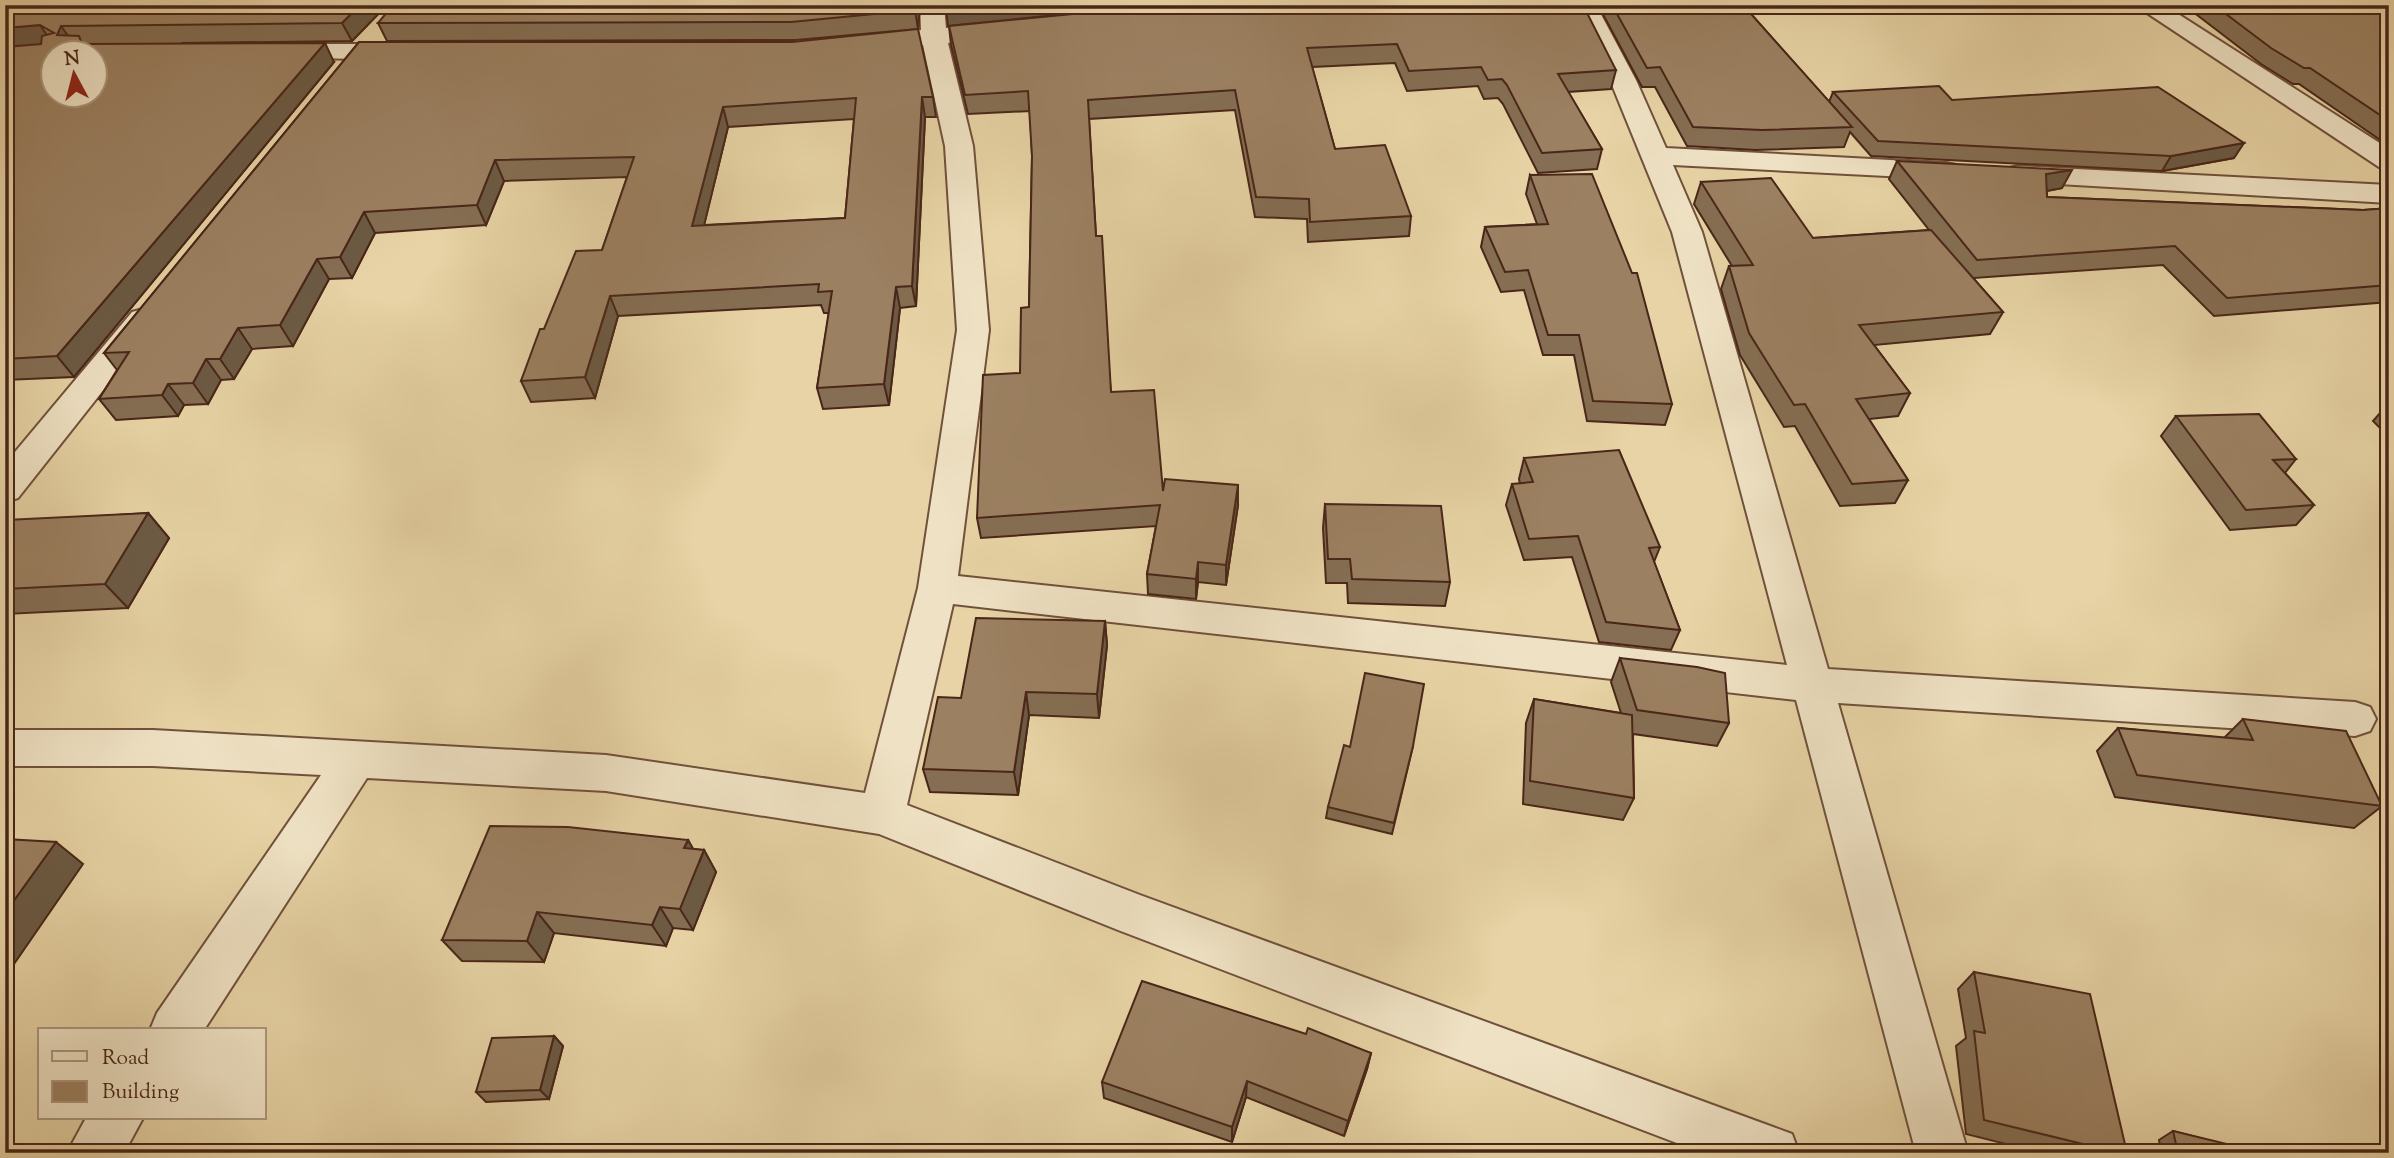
<svg xmlns="http://www.w3.org/2000/svg" width="2394" height="1158" font-family="'Sorts Mill Goudy',serif">
<style>
.lines{fill:none;stroke-linecap:round;stroke-linejoin:round}
.street-casing{stroke:#70513b;stroke-width:4}
.street{fill:#efe2c4;fill-rule:evenodd}
.wall{fill:#856e53;stroke:#492618;stroke-width:2;fill-rule:evenodd}
.shaded-wall{fill:#6c5a44;stroke:#492618;stroke-width:2}
.building{fill:#9b8061;stroke:#492618;stroke-width:2;fill-rule:evenodd}
</style>
<rect width="100%" height="100%" fill="#e7d3a5"/>
<filter id="stains"><feTurbulence type="fractalNoise" baseFrequency=".00286" numOctaves="4"/><feColorMatrix values="0 0 0 0 .2 0 0 0 0 .09 0 0 0 0 .02 0 0 0 .5 -.17"/></filter>
<radialGradient id="worn" r=".72"><stop offset=".6" stop-color="#630" stop-opacity="0"/><stop offset="1" stop-color="#630" stop-opacity=".3"/></radialGradient>
<g class="lines">
<!-- street casing -->
<g class="street-casing">
<g id="street">
<path d="M920,5H944L946,28L1001,23L1010,25L1013,30L1010,35L948,43L973,146L989,330L958,576L1787,665L1672,232L1610,80L1572,5H1596L1636,80L1666,148L1946,163L1956,165L1960,171L1956,177L1946,179L1673,165L1702,232L1828,669L2355,702L2370,707L2376,719L2370,731L2355,736L1838,703L1968,1153H1916L1796,700L953,604L907,805L1140,895L1773,1127L1792,1134L1799,1153H1703L1118,930L879,834L606,791L367,778L204,1030H150L157,1013L321,775L153,766H5V730H153L606,755L865,793L918,588L957,330L945,146L923,45L869,51L860,48L856,43L860,38L921,30Z"/>
<path d="M2135,5H2164L2389,149V169L2379,167Z"/>
<path d="M278,44H403L412,47L416,52L412,57L403,60L269,57L265,52L269,47Z"/>
<path d="M2017,166L2389,185V203L2007,181L2003,175L2007,169Z"/>
<path d="M143,309L154,312L159,319L154,326L18,498L5,502V464L132,312Z"/>
<path d="M86,1118H143L124,1153H67Z"/>
</g>
</g>
<!-- street -->
<use href="#street" class="street"/>
</g>
<!-- wall -->
<g class="wall">
<path d="M5,5H387L352,41L181,43L334,62L74,377L5,380Z"/>
<path d="M920,5L918,29L796,40L387,41L378,23Z"/>
<path d="M1166,5L1616,70L1611,89L1568,92L1602,149L1597,169L1538,173L1503,104L1498,98L1484,99L1478,86L1407,91L1395,63L1312,67L1335,149L1411,216L1409,236L1308,242L1307,219L1255,217L1235,110L1089,119L1096,236L1111,392L1163,491L1238,505L1226,585L1198,582L1196,599L1148,594L1147,574L1156,526L981,538L977,518L1020,373L1029,307L1032,156L1030,111L968,114L951,45L949,26Z"/>
<path d="M1598,5H1880L1751,14L1829,102L1833,92L1952,100L2234,158L2162,171L1871,156L1850,132L1844,147L1755,150L1687,146L1655,87H1642Z"/>
<path d="M2184,5H2389V146L2299,84H2293L2261,64Z"/>
<path d="M359,42L933,97L936,117H925L916,306L900,308L889,405L823,409L817,388L829,313H824L821,305L618,316L595,398L531,402L521,381L544,329L602,250L627,177L504,181L486,225L375,233L352,278L329,279L293,346L252,349L234,379L221,380L208,404L184,405L178,416L116,420L99,399L117,370L104,353ZM854,119L845,218L704,225L728,127Z"/>
<path d="M1897,161L2062,188L2047,191V197L2363,210L2389,208V302L2214,316L2163,265L1973,278L2003,312L1990,334L1874,345L1910,393L1898,416L1869,419L1908,480L1895,503L1840,506L1795,426L1784,427L1740,355L1721,289L1729,266H1732L1694,204L1701,182L1813,238L1929,230L1889,179Z"/>
<path d="M1530,175L1672,404L1665,425L1587,421L1574,355H1543L1524,290L1501,292L1481,247L1485,227L1537,224L1526,194Z"/>
<path d="M2389,403V437L2373,421Z"/>
<path d="M2176,416L2296,459L2285,473L2314,505L2296,525L2230,530L2161,436Z"/>
<path d="M1524,458L1660,547L1654,562L1680,630L1671,650L1599,642L1572,557L1524,560L1506,505L1512,484H1520L1519,479Z"/>
<path d="M1325,504L1450,582L1445,606L1348,603L1347,583H1326L1323,528Z"/>
<path d="M148,513L169,538L128,608L5,614V522Z"/>
<path d="M1105,621L1107,645L1099,718L1029,715L1018,795L930,792L923,769L961,698Z"/>
<path d="M1620,658L1729,723L1717,746L1633,734L1634,798L1623,820L1523,804L1526,723L1534,699L1621,713L1611,682Z"/>
<path d="M2243,719L2382,806L2354,828L2115,797L2097,751L2118,728L2224,738Z"/>
<path d="M1413,746L1392,834L1326,818L1328,807L1350,747Z"/>
<path d="M688,840L693,849L704,850L716,872L693,930L673,928L666,946L554,933L544,962L462,961L442,940Z"/>
<path d="M1974,972L2127,1153H2042L1966,1134L1956,1046L1966,1038L1958,989Z"/>
<path d="M1306,1034L1371,1053L1367,1069L1344,1136L1246,1097L1232,1142L1104,1098L1102,1082Z"/>
<path d="M554,1036L563,1046L549,1099L486,1102L476,1092Z"/>
<path d="M2173,1131L2257,1153H2161L2159,1140Z"/>
</g>
<!-- shaded-wall -->
<g class="shaded-wall">
<path d="M360,5H387L352,41L342,23Z"/>
<path d="M916,5H920L918,29L915,10Z"/>
<path d="M967,5H1155L948,26L946,7Z"/>
<path d="M40,25L53,44L5,49V28Z"/>
<path d="M61,26L74,44L57,35Z"/>
<path d="M325,43L334,62L74,377L57,356Z"/>
<path d="M922,97L925,117L916,306L912,286Z"/>
<path d="M723,107L728,127L699,246L692,226Z"/>
<path d="M2244,143L2234,158L2162,171L2171,156Z"/>
<path d="M495,160L504,181L486,225L477,205Z"/>
<path d="M2072,170L2062,188L2036,193L2046,174Z"/>
<path d="M364,212L375,233L352,278L340,257Z"/>
<path d="M317,259L329,279L293,346L280,325Z"/>
<path d="M896,287L900,308L889,405L884,384Z"/>
<path d="M610,296L618,316L595,398L585,377Z"/>
<path d="M238,328L252,349L234,379L220,359Z"/>
<path d="M206,359L221,380L208,404L193,383Z"/>
<path d="M168,384L184,405L178,416L162,395Z"/>
<path d="M1238,485V505L1226,585V565Z"/>
<path d="M148,513L169,538L128,608L105,584Z"/>
<path d="M1198,562V582L1196,599V579Z"/>
<path d="M1105,621L1107,645L1099,718L1097,694Z"/>
<path d="M1026,692L1029,715L1018,795L1014,772Z"/>
<path d="M688,840L700,861L704,850L716,872L693,930L680,909L684,848Z"/>
<path d="M56,842L83,864L5,977V913Z"/>
<path d="M660,907L673,928L666,946L652,925Z"/>
<path d="M537,912L554,933L544,962L527,941Z"/>
<path d="M554,1036L563,1046L549,1099L540,1090Z"/>
<path d="M1371,1053L1367,1069L1344,1136L1348,1121Z"/>
<path d="M1247,1081L1246,1097L1232,1142V1127Z"/>
</g>
<!-- building -->
<g class="building">
<path d="M5,5H360L342,23L61,26L57,35L79,36L82,44L325,43L57,356L5,359V47L41,44L42,36L54,33L40,25L5,28ZM52,52H94V94H52Z"/>
<path d="M393,5H916L915,10L791,22L378,23Z"/>
<path d="M945,5H967L946,7Z"/>
<path d="M1166,5H1583L1616,70L1558,74L1602,149L1542,153L1507,85L1502,79L1488,80L1481,67L1409,71L1397,44L1307,48L1335,149L1385,145L1411,216L1310,222L1309,199L1256,197L1235,90L1088,100L1096,236H1102L1111,392L1154,390L1163,491L1165,479L1238,485L1226,565L1198,562L1196,579L1147,574L1160,505L977,518L983,375L1020,373L1021,308L1029,307L1032,156L1028,91L965,95L949,26Z"/>
<path d="M1612,5H1743L1852,127L1762,130L1693,127L1660,67L1647,68Z"/>
<path d="M2214,5H2389V121L2310,68H2304L2271,48Z"/>
<path d="M918,29L933,97H922L912,286L896,287L884,384L817,388L832,291L818,292L819,284L610,296L585,377L521,381L540,329H544L576,251L602,250L634,157L495,160L477,205L364,212L340,257L317,259L280,325L238,328L220,359H206L193,383L168,384L162,395L99,399L129,352L104,353L359,42H792ZM856,98L845,218L692,226L723,107Z"/>
<path d="M1939,86L1952,100L2158,87L2244,143L2171,156L1878,141L1833,92Z"/>
<path d="M1897,161L2072,170L2046,174L2047,197L2363,210L2389,208V285L2227,298L2175,246L1977,260Z"/>
<path d="M1592,174L1632,273H1637L1672,404L1593,401L1579,335H1548L1528,270L1505,272L1485,227L1548,224L1530,175Z"/>
<path d="M1771,178L1813,238L1931,230L2003,312L1859,325L1910,393L1856,399L1908,480L1852,484L1805,404L1794,405L1749,333L1729,266L1753,265L1701,182Z"/>
<path d="M2259,414L2296,459L2273,460L2314,505L2246,510L2176,416Z"/>
<path d="M1619,450L1660,547L1649,548L1680,630L1606,622L1578,536L1529,539L1512,484L1533,482L1524,458Z"/>
<path d="M1325,504L1441,506L1450,582L1352,579L1350,559H1328Z"/>
<path d="M148,513L105,584L5,589V522L6,520Z"/>
<path d="M976,618L1105,621L1097,694L1026,692L1014,772L923,769L938,697L961,698Z"/>
<path d="M1620,658L1697,667L1725,673L1729,723L1637,710Z"/>
<path d="M1365,673L1424,684L1413,746L1394,823L1328,807L1344,745L1350,747Z"/>
<path d="M1534,699L1632,715L1634,798L1530,781Z"/>
<path d="M2243,719L2346,731L2382,806L2137,775L2118,728L2253,740Z"/>
<path d="M490,826L568,827L688,840L684,848L704,850L680,909L660,907L652,925L537,912L527,941L442,940Z"/>
<path d="M5,839L56,842L5,913Z"/>
<path d="M1974,972L2090,994L2127,1153H2120L1984,1120L1974,1031L1985,1033Z"/>
<path d="M1142,981L1306,1034L1308,1028L1371,1053L1348,1121L1247,1081L1232,1127L1102,1082Z"/>
<path d="M554,1036L540,1090L476,1092L492,1038Z"/>
<path d="M2173,1131L2256,1151L2257,1153H2178Z"/>
</g>
<!-- margin -->
<rect width="2394" height="1158" fill="none" stroke="#e7d3a5" stroke-width="28"/>
<rect x="7" y="7" width="2380" height="1144" fill="none" stroke="#492618" stroke-width="3.5"/>
<rect x="14" y="14" width="2366" height="1130" fill="none" stroke="#492618" stroke-width="2"/>
<!-- legend -->
<rect x="38" y="1028" width="228" height="91" fill="#efe2c4" stroke="#ad977f" stroke-width="2"/>
<rect x="52" y="1051" width="35" height="10" fill="#efe2c4" stroke="#ad977f" stroke-width="2"/>
<text x="102" y="1064" font-size="21" fill="#492618">Road</text>
<rect x="52" y="1081" width="35" height="21" fill="#9b8061" stroke="#ad977f" stroke-width="2"/>
<text x="102" y="1098" font-size="21" fill="#492618">Building</text>
<!-- north arrow -->
<g transform="translate(74 74) rotate(353)"><circle r="33" fill="#efe2c4" stroke="#ad977f" stroke-width="2"/>
<path d="M0-5L12 26L0 18L-12 26Z" fill="#8f2418"/>
<text y="-10" font-size="19" font-weight="bold" text-anchor="middle" fill="#492618">N</text>
</g>
<rect width="100%" height="100%" filter="url(#stains)"/>
<rect width="100%" height="100%" fill="url(#worn)"/>
</svg>
